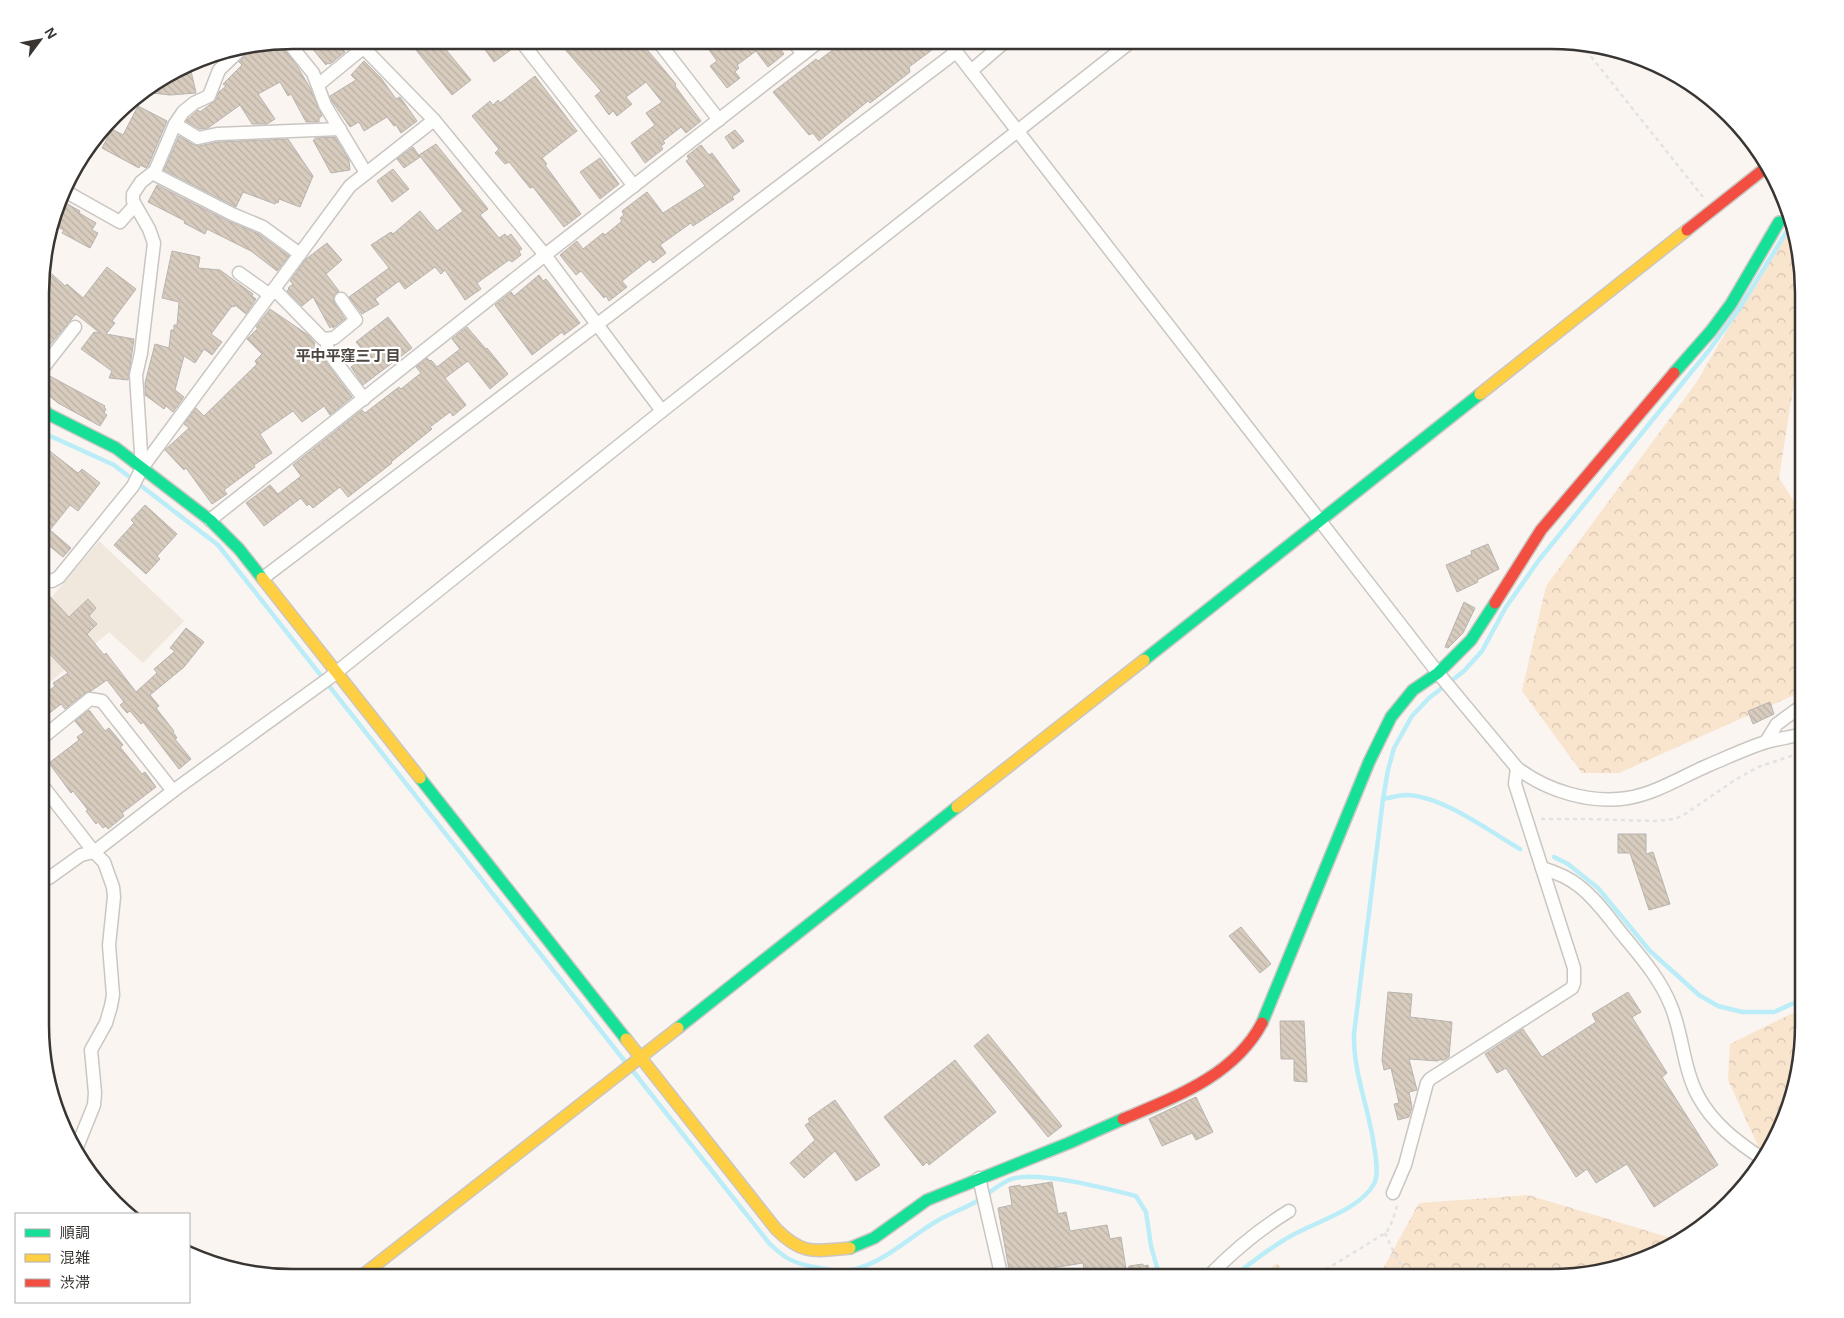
<svg xmlns="http://www.w3.org/2000/svg" width="1844" height="1318" font-family="Helvetica,'Noto Sans JP',sans-serif">
<style>
.built{fill:#f0e7dd}
.forest{fill:url(#forest-crowns)}
.lines{fill:none;stroke-linecap:round;stroke-linejoin:round}
.stream{stroke:#baedf8;stroke-width:4.5}
.building{fill:url(#building-back-hatch);stroke:#b7b4b1}
.street-casing{stroke:#cac6c2;stroke-width:15}
.fast-casing{stroke:#cac6c2;stroke-width:14}
.slow-casing{stroke:#cac6c2;stroke-width:14}
.jam-casing{stroke:#cac6c2;stroke-width:14}
.path{stroke:#e3e2e1;stroke-width:2.5;stroke-dasharray:4 4;stroke-linecap:butt}
.street{stroke:#fefefd;stroke-width:12}
.fast{stroke:#16e098;stroke-width:11}
.slow{stroke:#ffcf43;stroke-width:11}
.jam{stroke:#f24e42;stroke-width:11}
.labels{text-anchor:middle;dominant-baseline:central;stroke-width:4.5;stroke-linejoin:round;paint-order:stroke}
.neighbourhood-label{font-size:15px;font-weight:bold;fill:#4d4640;stroke:#fff}
.rim{fill:none;stroke:#383532;stroke-width:2.5}
</style>
<defs>
<pattern id="forest-crowns" width="20" height="18" patternUnits="userSpaceOnUse" patternTransform="scale(1.25)"><rect width="20" height="18" fill="#f9e4ce"/><path d="M2 6a3 3 0 1 1 6 0M12 15a3 3 0 1 1 6 0" fill="none" stroke="#d6c4b1"/></pattern>
<pattern id="building-back-hatch" width="6" height="6" patternUnits="userSpaceOnUse" patternTransform="scale(1.25)"><rect width="6" height="6" fill="#d8ccbe"/><path d="M-1 5l2 2M0 0l6 6M5-1l2 2" fill="none" stroke="#bab0a4"/></pattern>
</defs>
<rect width="100%" height="100%" fill="#faf5f0"/>
<!-- built -->
<path class="built" d="M99,541L184,621L143,663L109,632L42,689V589L51,598Z"/>
<!-- forest -->
<g class="forest">
<path d="M1789,224L1803,277V355L1795,376L1779,478L1803,515V691L1619,773H1582L1522,691L1546,586L1696,383Z"/>
<path d="M1803,1008V1041L1790,1107L1763,1157L1728,1080L1730,1044Z"/>
<path d="M1528,1195L1681,1241C1662,1252 1636,1266 1614,1270C1540,1284 1455,1278 1378,1278L1419,1203Z"/>
<path d="M1277,1263L1288,1278H1258Z"/>
</g>
<g class="lines">
<!-- stream -->
<g class="stream">
<path d="M42,430L48,435L114,465L218,545L627,1064"/>
<path d="M1383,799L1388,770L1394,748L1412,716L1429,698L1464,671L1482,651L1506,607L1539,560L1710,349L1739,309L1790,226"/>
<path d="M1554,857L1568,864L1598,888L1650,951L1699,995L1718,1006L1742,1012H1774L1803,999"/>
<path d="M632,1070L769,1243C784,1258 793,1263 814,1267C828,1270 846,1273 859,1268C888,1259 911,1236 937,1221C950,1213 964,1209 977,1201C988,1194 998,1185 1009,1180C1034,1169 1108,1189 1136,1196L1146,1212L1151,1246L1160,1278"/>
<path d="M1232,1278C1249,1264 1266,1251 1284,1240C1310,1223 1358,1212 1374,1184C1379,1174 1376,1157 1374,1146C1369,1108 1353,1073 1354,1034L1383,799C1390,798 1399,795 1406,795C1443,796 1489,831 1520,849"/>
</g>
</g>
<!-- building -->
<g class="building">
<path d="M305,40H335L345,52L330,64L328,63L326,65Z"/>
<path d="M408,40H438L471,80L452,95Z"/>
<path d="M478,40H505L512,49L494,62Z"/>
<path d="M557,40H639L676,84L675,86L701,121L686,133L681,127L663,141L665,143L661,146L663,149L645,163L631,143L655,125L646,113L662,102L646,82L626,97L632,104L617,116L613,111L609,115L595,96L601,91Z"/>
<path d="M702,40H774L784,54L768,67L756,51L737,65L739,68L735,72L740,78L727,88L710,66L717,61Z"/>
<path d="M846,40H939L940,44L909,67L910,72L870,103L868,101L819,141L813,133L809,135L773,92L816,59L818,61Z"/>
<path d="M279,43L296,64L310,88L322,116L319,118V122H306L291,94L288,96L280,82L258,94L275,119L267,124H252L240,105L208,128L199,129L186,121L198,110L200,112L216,100L219,92L226,86L223,84L242,65L239,62L247,54L255,48Z"/>
<path d="M364,61L381,78L396,99L400,97L417,121L401,133L396,125L394,126L387,117L364,131L359,122L350,127L332,101L330,96L356,80L351,75Z"/>
<path d="M191,71L196,93L170,95L143,92L176,72Z"/>
<path d="M535,76L577,131L542,158L547,164L545,165L581,214L564,227L533,187L530,188L509,162L505,164L495,153L499,149L472,116L490,101L493,105L498,100L500,103Z"/>
<path d="M138,106L167,121L148,166L146,168L140,165L139,168L102,148L112,129L123,135Z"/>
<path d="M735,130L744,141L733,149L725,137Z"/>
<path d="M179,136L194,145L199,146L218,142L288,139L313,176L300,207L279,199L278,203L276,202L275,204L243,192L236,207L164,170Z"/>
<path d="M335,137L349,160L350,170L331,173L313,140H315V138Z"/>
<path d="M436,144L488,209L480,215L499,238L505,234L507,237L511,234L522,249L519,251L521,255L512,262L509,260L477,283L481,289L465,300L445,270L441,274L435,267L405,289L399,281L375,299L379,304L362,314L349,297L389,268L371,245L391,232L393,234L420,211L437,231L463,211L419,155Z"/>
<path d="M701,145L709,155L712,153L740,191L732,197L734,199L693,226L691,223L660,245L666,253L653,263L650,259L622,281L627,287L609,301L606,296L604,298L581,271L576,275L560,255L577,241L583,249L603,233L605,235L622,221L620,218L624,215L622,211L647,192L663,213L705,186L686,161L689,159L687,156Z"/>
<path d="M413,147L420,157L404,168L397,159Z"/>
<path d="M600,158L619,184L600,199L580,172Z"/>
<path d="M393,169L409,189L392,202L377,181Z"/>
<path d="M157,185L228,221L259,234L289,256L277,271L251,251L207,229L205,234L184,223L185,221L148,202Z"/>
<path d="M60,200L80,211L79,213L96,223L92,230L98,233L90,248L62,233L64,230L53,225Z"/>
<path d="M327,243L342,260L326,274L339,291L334,295L333,300L345,319L333,328L332,326L330,328L313,297L302,306L287,291L289,289L288,288L293,284L290,281L306,259Z"/>
<path d="M172,251L200,257L198,268L220,270L253,294L252,296L256,299L246,314L235,305L234,307L232,306L211,334L222,342L212,355L204,349L195,363L184,356L175,390L184,397L173,412L166,406L164,409L145,395V383L155,344L169,348L171,330H174V325H177L179,302L162,298Z"/>
<path d="M42,265L65,286L67,284L83,298L107,267L136,289L112,321L115,323L106,334L134,339L128,380L109,378L112,371L81,349L94,332L100,333L76,314L42,354Z"/>
<path d="M539,275L543,281L546,279L580,323L564,335L562,332L532,355L495,305L511,292L514,296Z"/>
<path d="M270,309L308,335L315,343L314,345L323,358L352,397L330,415L324,406L302,422L293,411L260,434L272,453L254,465L255,467L224,490L227,494L212,504L186,468L184,470L165,450L189,428L184,424L196,408L204,416L257,364L255,361L262,354L247,339L258,328L256,327Z"/>
<path d="M388,317L412,348L363,385L351,367L367,355L356,342Z"/>
<path d="M467,327L486,349L487,348L508,374L490,389L468,361L445,378L466,405L453,416L450,412L430,427L432,429L391,462L392,463L348,497L340,487L313,508L309,504L307,506L301,498L264,526L246,503L270,485L278,494L301,476L293,465L362,410L365,413L399,387L401,389L421,373L416,367L427,358L430,361L431,360L437,367L460,349L452,339Z"/>
<path d="M48,375L105,406L104,408L106,409L104,413L107,415L100,426L58,403L42,390V377Z"/>
<path d="M42,445L78,473L82,469L100,483L78,511L70,505L50,530L71,548L63,557L42,540Z"/>
<path d="M145,505L177,534L157,556L160,559L146,574L114,545L134,523L131,520Z"/>
<path d="M1488,544L1499,569L1477,580L1478,582L1457,592L1446,565L1472,554L1471,551Z"/>
<path d="M42,588L69,617L88,599L96,608L89,616L97,624L87,634L104,655L106,653L136,692L157,673L154,669L175,651L170,648L186,628L204,642L184,667L150,695L159,706L156,708L174,731L173,732L177,738L175,739L191,759L179,769L143,722L141,724L130,711L127,713L120,705L124,702L107,680L91,691L85,693L65,709L61,704L42,719V696L55,686L53,683L68,673L42,646V642L50,635L42,627Z"/>
<path d="M1464,602L1475,608L1463,633L1448,648L1445,647Z"/>
<path d="M1770,702L1774,714L1753,724L1748,711Z"/>
<path d="M89,710L105,731L109,728L123,745L120,747L142,774L145,772L156,787L122,813L124,816L108,829L106,826L103,828L98,822L96,824L86,811L88,810L73,791L71,793L49,763L79,740L77,737L84,732L75,721Z"/>
<path d="M1618,834H1646V854L1653,852L1670,904L1649,910L1630,853H1618Z"/>
<path d="M1241,927L1271,964L1260,973L1229,936Z"/>
<path d="M1388,992L1412,994L1410,1017L1452,1022L1449,1057L1444,1060H1438V1061L1409,1059L1417,1090L1409,1092L1412,1107L1409,1117L1398,1120L1394,1104L1399,1103L1391,1068L1384,1070L1382,1060Z"/>
<path d="M1628,992L1641,1012L1632,1017L1667,1073L1662,1077L1718,1165L1654,1207L1627,1164L1596,1183L1587,1169L1576,1177L1506,1068L1497,1073L1485,1054L1523,1029L1542,1057L1596,1022L1592,1014Z"/>
<path d="M1280,1021H1304L1307,1082L1294,1081V1059H1281Z"/>
<path d="M988,1034L1062,1126L1048,1137L974,1046Z"/>
<path d="M955,1060L996,1112L929,1165L927,1162L923,1166L884,1117Z"/>
<path d="M1196,1097L1213,1132L1196,1140L1192,1133L1162,1146L1149,1119Z"/>
<path d="M835,1100L880,1165L856,1181L835,1151L804,1178L790,1163L815,1140L805,1125L810,1122L808,1119Z"/>
<path d="M1052,1182L1058,1214L1066,1212L1070,1231L1107,1225L1110,1239L1121,1237L1126,1269L1129,1268V1266L1143,1264V1266L1148,1265L1150,1278H1085L1083,1263L1010,1275L998,1208L1012,1205L1009,1187L1020,1185L1021,1187Z"/>
</g>
<g class="lines">
<!-- street casing -->
<g class="street-casing">
<g id="street">
<path d="M356,40L434,120L545,255L662,411"/>
<path d="M520,40L634,186"/>
<path d="M657,40L719,120"/>
<path d="M792,40L803,54"/>
<path d="M947,40L1438,673L1517,768C1547,791 1590,804 1628,798C1657,793 1683,776 1709,765C1728,757 1747,748 1766,742C1778,739 1791,737 1803,734"/>
<path d="M287,41L313,73L325,105L366,173"/>
<path d="M971,71L1007,40"/>
<path d="M318,85L363,48"/>
<path d="M175,124L198,138L217,134L340,129"/>
<path d="M154,174L232,214L263,227L300,254"/>
<path d="M63,190L120,222L135,205"/>
<path d="M239,273L270,295"/>
<path d="M274,289L323,339L334,338L356,320L341,299"/>
<path d="M328,339L327,346L329,353L364,399"/>
<path d="M42,369L75,327"/>
<path d="M142,468L136,375L141,353L154,243L149,229L133,201V194L141,182L155,171L175,124L183,112L194,103L209,96L219,70L240,50"/>
<path d="M210,520L545,255L821,40"/>
<path d="M263,578L956,52"/>
<path d="M42,579L52,581L59,577L133,486L142,468L350,186L434,120"/>
<path d="M42,738L90,699L102,701L173,791"/>
<path d="M1766,742L1777,724L1803,705"/>
<path d="M42,785L94,852L104,862L113,887L114,897L109,945L113,995L111,1006L106,1023L91,1050L95,1093L94,1105L75,1152"/>
<path d="M1542,868C1555,872 1568,877 1579,886C1596,899 1609,918 1622,934C1640,956 1660,978 1671,1006C1683,1035 1683,1068 1698,1096C1713,1124 1737,1142 1763,1159"/>
<path d="M49,878L81,855L94,852L173,791L328,679L662,411L1133,40"/>
<path d="M979,1178L1002,1278"/>
<path d="M1393,1193L1405,1165L1427,1083L1430,1079L1572,988L1574,983V968L1515,784L1517,768"/>
<path d="M1207,1278C1232,1252 1258,1230 1289,1211"/>
</g>
</g>
<!-- fast casing -->
<g class="fast-casing">
<g id="fast">
<path d="M1674,373L1711,331L1731,304L1779,222"/>
<path d="M42,408L48,414L116,448L210,520L239,549L262,578"/>
<path d="M1144,660L1480,394"/>
<path d="M420,778L626,1039"/>
<path d="M1262,1023L1369,762L1391,717L1413,690L1438,673L1471,640L1495,603"/>
<path d="M678,1028L957,807"/>
<path d="M850,1248L874,1238L927,1200L1069,1143L1123,1119"/>
</g>
</g>
<!-- slow casing -->
<g class="slow-casing">
<g id="slow">
<path d="M1480,394L1687,230"/>
<path d="M262,578L420,778"/>
<path d="M957,807L1144,660"/>
<path d="M626,1039L776,1229C803,1256 815,1251 850,1248"/>
<path d="M359,1278L678,1028"/>
</g>
</g>
<!-- jam casing -->
<g class="jam-casing">
<g id="jam">
<path d="M1687,230L1768,166"/>
<path d="M1495,603L1541,530L1674,373"/>
<path d="M1123,1119C1175,1097 1234,1076 1262,1023"/>
</g>
</g>
<!-- path -->
<g class="path">
<path d="M1581,44L1703,197"/>
<path d="M1541,819H1585L1654,821L1675,819L1685,814L1735,780L1758,767L1803,752"/>
<path d="M1385,1233L1395,1255L1409,1278"/>
<path d="M1312,1278L1387,1232L1393,1219L1397,1206"/>
</g>
<!-- street -->
<use href="#street" class="street"/>
<!-- fast -->
<use href="#fast" class="fast"/>
<!-- slow -->
<use href="#slow" class="slow"/>
<!-- jam -->
<use href="#jam" class="jam"/>
</g>
<g class="labels">
<!-- neighbourhood labels -->
<g class="neighbourhood-label">
<text x="348" y="355">平中平窪三丁目</text>
</g>
</g>
<!-- crop -->
<path d="M0 0H1844V1318H0ZM293 49H1551A244 244 0 0 1 1795 293V1025A244 244 0 0 1 1551 1269H293A244 244 0 0 1 49 1025V293A244 244 0 0 1 293 49Z" fill="#fff" fill-rule="evenodd"/>
<path class="rim" d="M293 49H1551A244 244 0 0 1 1795 293V1025A244 244 0 0 1 1551 1269H293A244 244 0 0 1 49 1025V293A244 244 0 0 1 293 49Z"/>
<!-- legend -->
<rect x="15" y="1213" width="175" height="90" fill="#ffffff" stroke="#afaead"/>
<rect x="25" y="1229" width="25" height="8" fill="#16e098" stroke="#afaead"/>
<text x="60" y="1238" font-size="15" fill="#383532">順調</text>
<rect x="25" y="1254" width="25" height="8" fill="#ffcf43" stroke="#afaead"/>
<text x="60" y="1263" font-size="15" fill="#383532">混雑</text>
<rect x="25" y="1279" width="25" height="8" fill="#f24e42" stroke="#afaead"/>
<text x="60" y="1288" font-size="15" fill="#383532">渋滞</text>
<!-- north arrow -->
<g transform="translate(40 40) rotate(58)" stroke="#ffffff" stroke-width="4" paint-order="stroke">
<path d="M0-4L9 19L0 12L-9 19Z" fill="#383532"/>
<text y="-8" font-size="14" font-weight="bold" text-anchor="middle" fill="#383532">N</text>
</g>
</svg>
